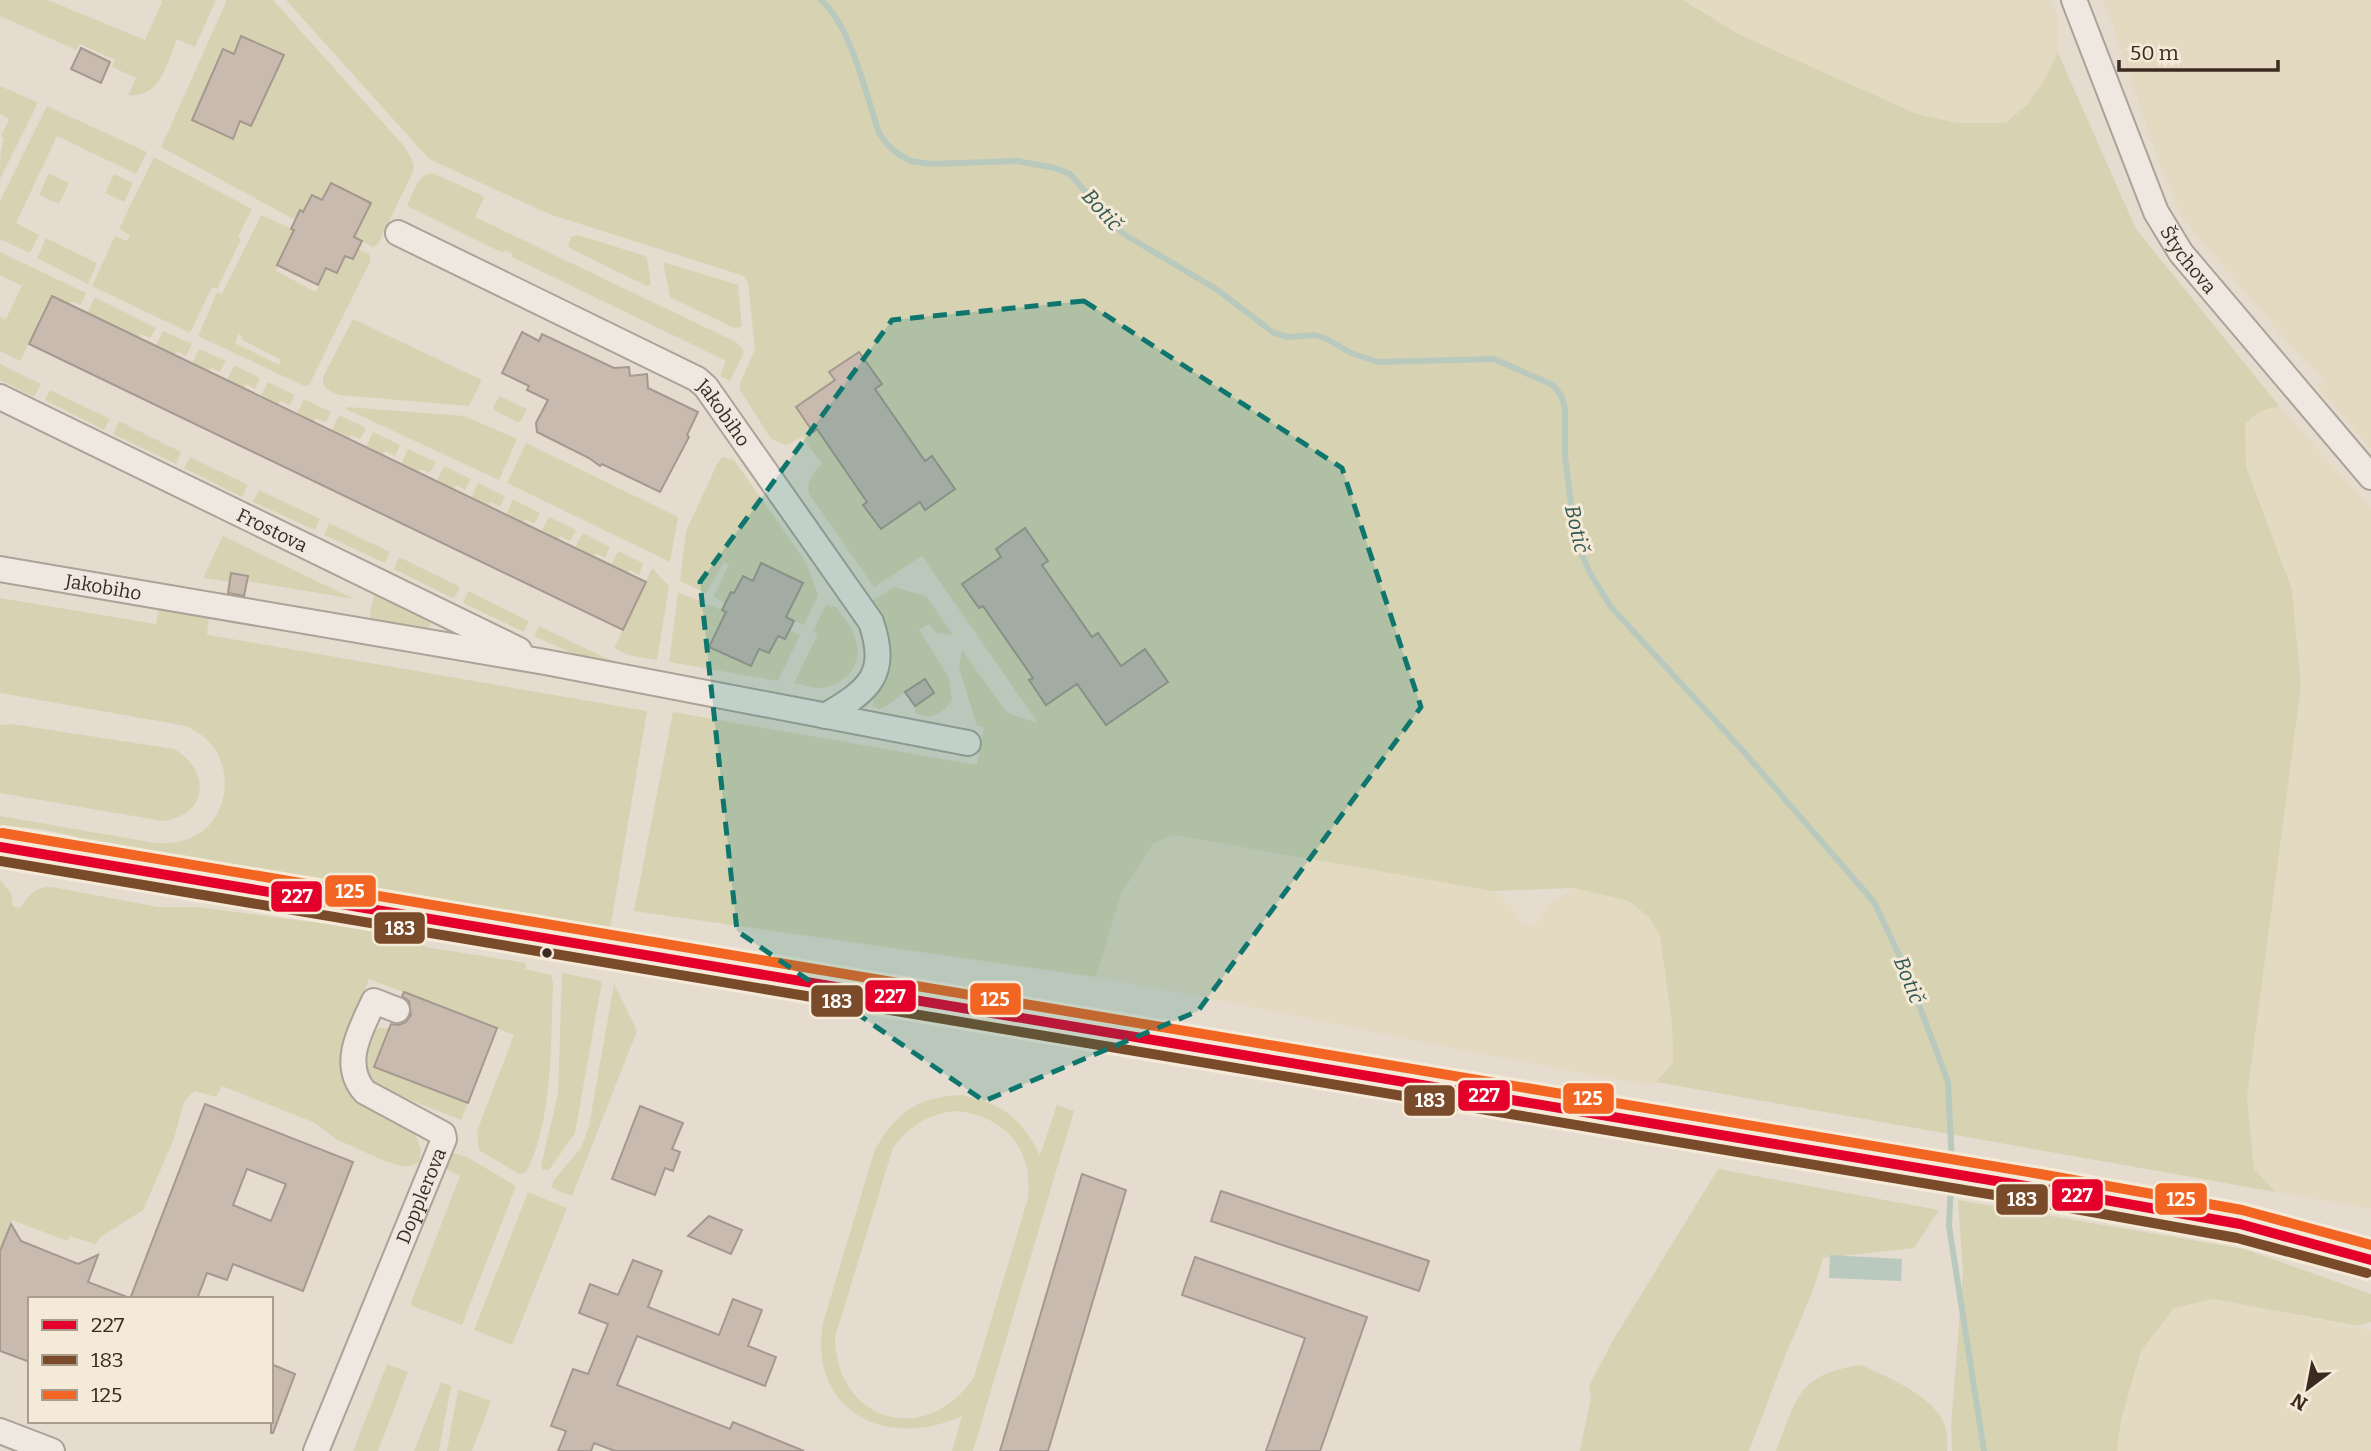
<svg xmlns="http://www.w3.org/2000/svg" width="2371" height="1451" font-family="Bitter,serif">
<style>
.farmland{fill:#e4d9c1}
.green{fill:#d7d3b2;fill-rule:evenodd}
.water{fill:#bac9be}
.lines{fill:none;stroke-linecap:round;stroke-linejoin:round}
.stream{stroke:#bac9be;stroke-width:6}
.building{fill:#c9bab0;stroke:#a5988e;stroke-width:2;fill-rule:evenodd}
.minor-casing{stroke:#aba298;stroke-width:28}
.major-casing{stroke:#90877f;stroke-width:35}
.minor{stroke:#eee8e1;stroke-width:24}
.major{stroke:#e4ddd3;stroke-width:32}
.bus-1-casing{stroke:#f5e9d7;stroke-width:16}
.bus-2-casing{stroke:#f5e9d7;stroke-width:16}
.bus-3-casing{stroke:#f5e9d7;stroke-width:16}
.bus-1{stroke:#e4002b;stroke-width:10}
.bus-2{stroke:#7a4b2a;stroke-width:10}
.bus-3{stroke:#f26522;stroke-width:10}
.marked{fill:#0f766e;fill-opacity:0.2;stroke:#0f766e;stroke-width:5;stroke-dasharray:14 9;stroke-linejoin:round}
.bus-dot{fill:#3a2a20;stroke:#f5e9d7;stroke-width:2.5}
.labels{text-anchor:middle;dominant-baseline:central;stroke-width:6;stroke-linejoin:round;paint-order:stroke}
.street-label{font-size:19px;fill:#3a2a20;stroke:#f5e9d7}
.water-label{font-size:21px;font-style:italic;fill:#305952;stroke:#f5e9d7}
.line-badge{stroke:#f5e9d7;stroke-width:2.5}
.badge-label{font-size:19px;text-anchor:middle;font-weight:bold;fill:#fff}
</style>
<rect width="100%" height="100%" fill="#e5dccf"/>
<!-- farmland -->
<g class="farmland">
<path d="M1683,0H2051L2058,17V53L2043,82L2027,105L2004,123H1958L1917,114L1740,35Z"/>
<path d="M2102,0H2371V449L2316,384L2326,381L2287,341L2182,218L2153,146L2110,18Z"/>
<path d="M2280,407L2371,508V1209L2276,1192L2254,1169L2249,1126L2247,1097L2301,686L2292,590L2246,466L2245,424L2265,408Z"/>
<path d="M1173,835L1493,891L1514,909L1522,925L1535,927L1547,905L1574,888L1629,901L1649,917L1660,936L1672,1023L1673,1063L1663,1076L1653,1084L1647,1085L1431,1044L1269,1010L1096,977L1121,894L1154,843Z"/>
<path d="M2213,1299L2371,1330V1451H2117L2121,1420L2141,1351L2174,1308Z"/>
</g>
<!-- green -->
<g class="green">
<path d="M0,0H48L145,40L162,2L160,0H216L195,47L177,39C167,63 160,99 128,95L136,78L112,67L115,60L80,44L76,50L0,16Z"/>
<path d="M227,0H273L403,145C408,153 416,162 413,172L378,244L373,247L354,237L371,203L331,183L322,200L311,195L303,212L300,210L295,220L161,147ZM242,36L284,55L251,126L240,121L232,139L192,120L223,50L234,54Z"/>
<path d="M286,0H1683L1740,35L1917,114L1958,123H2005L2027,105L2043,82L2058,53L2136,229L2280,407C2264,408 2256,413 2245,424L2246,466L2292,590L2301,686L2247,1097L2254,1169L2276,1192L1656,1082L1673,1063L1672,1023L1660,936L1649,917L1629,901L1574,888L1493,891L1173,835L1154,843L1121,894L1096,977L634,911L673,712L977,765L984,727L977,726L959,667L962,650L1007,713L1038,723L922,556L874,587L809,494C806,482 813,472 822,464L802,437L786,445L771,439L740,390V383L755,350L748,283L744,276L549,214L429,159ZM859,352L881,384L875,389L925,461V510L914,494L897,518L881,529L875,521L878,518L887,454L850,478L833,453L856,437L851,405L813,432L807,424L810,421L805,414L802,416L796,407L841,388L830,372ZM1026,529L1048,561L1042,565L1092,637L1098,633L1121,666L1146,649L1168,682L1106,725L1080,670L1058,685L1063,693L1046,705L1029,680L1068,653L1016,654L999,630L1022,613L1018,582L979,608L973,600L971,591L968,593L962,584L1006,565L996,549Z"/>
<path d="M0,86L37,102L36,107L0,179C0,164 0,151 4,138L1,136L9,119L0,114Z"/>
<path d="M47,106L147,152L136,174L57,136L16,223L39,235L30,253L0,239V201Z"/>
<path d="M154,157L252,209L238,237L241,239L217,289L212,287L190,333L92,286L115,236L127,241L130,235L119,229Z"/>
<path d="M49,173L69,183L59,204L39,195Z"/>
<path d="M433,173L481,195L484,198L475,217L736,342L742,348L744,353L730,381L720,376L726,361L512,257L513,254L505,250L503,253L407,206C413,194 417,174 433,173Z"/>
<path d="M114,174L133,183L124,202L105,193Z"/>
<path d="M261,215L294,230L276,271L316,292L326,268L337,272L345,256L358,249L369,254L371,260L309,385L304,386L198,336L217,292L222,294ZM239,334L242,336L241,339L281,360L279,365L235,343Z"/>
<path d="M577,235L643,255L647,258L651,284L647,286L569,248L568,245L571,237Z"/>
<path d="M46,238L97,263L88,284L37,258Z"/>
<path d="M0,252L86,293L81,305L72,301L70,304L52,296L20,361L0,351V317L6,319L22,286L0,275Z"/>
<path d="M663,262L738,285L742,327L734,328L670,297Z"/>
<path d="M95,297L156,328L150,338L141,334L139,337L87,313Z"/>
<path d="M353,319L482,380L469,406L340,395C330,392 322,389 323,377Z"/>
<path d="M163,331L192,344L186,356L177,351L175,355L156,346Z"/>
<path d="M199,349L226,361L220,372L211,368L209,371L192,363Z"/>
<path d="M0,364L41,384L34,397L0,380Z"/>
<path d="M234,365L260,378L255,389L246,384L244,388L227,380Z"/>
<path d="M268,382L295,395L290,405L280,401L278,405L261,396Z"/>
<path d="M50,390L110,419L104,430L45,400Z"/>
<path d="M499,396L527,409L521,421L517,422L495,411L493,408Z"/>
<path d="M304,399L331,412L326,423L316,418L314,422L297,413Z"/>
<path d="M347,407L464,416L517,439L499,480L346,409Z"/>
<path d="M339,415L366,428L360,439L351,435L349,439L332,430Z"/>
<path d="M119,421L181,452L176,464L113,434Z"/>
<path d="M373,432L400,445L395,456L385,451L383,455L366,447Z"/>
<path d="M526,443L678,517L670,562L507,483Z"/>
<path d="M408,449L436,462L430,473L421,469L419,473L401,464Z"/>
<path d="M190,457L248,485L242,497L184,468Z"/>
<path d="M723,457L734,460L806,562L818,595L804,625L786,617L802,583L761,564L753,581L742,576L734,593L731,592L725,604L714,596L729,564L724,562L706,593L680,581L686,531L718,462Z"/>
<path d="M444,466L471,479L465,490L456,485L453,489L437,481Z"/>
<path d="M478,483L505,496L500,507L490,502L488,506L471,498Z"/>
<path d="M259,490L320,519L315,530L253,502Z"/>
<path d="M513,499L540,513L534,524L525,519L523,523L506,515Z"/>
<path d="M549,517L576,530L570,541L560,536L558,540L541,532Z"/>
<path d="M329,523L390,552L385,563L324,535Z"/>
<path d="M583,533L610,547L605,558L596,553L593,557L575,548Z"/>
<path d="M223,536L354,599L247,581V576L232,573L230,582L203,578Z"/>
<path d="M618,551L643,563L639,575L630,570L628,573L611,565Z"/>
<path d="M399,557L460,587L454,599L394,569Z"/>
<path d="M652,568L669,586L657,660L628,655L614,648Z"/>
<path d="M894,587L926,596L953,635L937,633L929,624L919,630L948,676L952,699C945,713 929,722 915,712V706L933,693L925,679L884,707L879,709L873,706C873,693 882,682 887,670C897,647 882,622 872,601Z"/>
<path d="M378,588L432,619L429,628L423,631L369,622L372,602Z"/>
<path d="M468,591L529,621L524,632L463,603Z"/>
<path d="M678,592L726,612L710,646L750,666L759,649L770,653L778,636L785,639L790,630L800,635L778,681L669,662Z"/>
<path d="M0,598L156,624L159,608L209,617L207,634L209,635L647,711L610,930L100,844C67,834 34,825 0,827V816L156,843C173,844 189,841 203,831C230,809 232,766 209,742C203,735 194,730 186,726L0,693Z"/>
<path d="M826,605L836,607C844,618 853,628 856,641C864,667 842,689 816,688C809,687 801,684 794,683L818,634L813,631Z"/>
<path d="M539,626L616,663L578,656L534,636Z"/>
<path d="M12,724L174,749C212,771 208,816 162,821L0,793V725Z"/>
<path d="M0,880L11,893L13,906L20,908C30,895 35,886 52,887L158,907H197L382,931L415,939L426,947L526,963L525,969L551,975L553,983C551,1036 553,1128 525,1173L519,1174L479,1150L477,1131L514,1035L369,979L341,1057L347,1086L415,1134L421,1149L420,1161L414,1165L403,1167L380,1159L336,1139L313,1122L222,1086L216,1097L194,1091L184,1102L174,1139L143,1210L101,1237L95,1244L70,1236L67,1241L12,1220L2,1247L0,1246Z"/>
<path d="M562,973L602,981L575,1133L549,1170H543L541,1166L558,1094Z"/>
<path d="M614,984L637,1031L572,1196L552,1188L553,1181L581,1148L589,1126Z"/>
<path d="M379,1028H390L375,1067L468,1103L461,1120L379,1088L363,1072L370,1034Z"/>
<path d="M961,1095C1004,1104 1020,1117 1040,1155L1057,1105L1074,1111L973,1451H952L962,1416C886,1451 808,1411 823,1323L874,1152C895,1113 916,1097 961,1095ZM954,1111C1004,1115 1033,1147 1028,1198L974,1377C927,1448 836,1423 835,1337L893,1148C910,1126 926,1115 954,1111Z"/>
<path d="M453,1153L467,1157L516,1186L462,1325L410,1305L460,1176L442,1167Z"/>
<path d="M1718,1169L1939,1210L1914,1248L1823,1258L1813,1290L1782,1364L1749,1451H1580L1591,1397L1589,1386L1612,1342Z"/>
<path d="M528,1192L567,1208L512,1345L474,1330Z"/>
<path d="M1958,1200L2244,1249L2371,1294V1322L2358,1326L2213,1299L2174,1308L2141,1351L2121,1420L2117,1451H1952L1951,1426L1963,1272Z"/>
<path d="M387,1364L408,1372L378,1451H353Z"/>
<path d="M1861,1365C1888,1377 1939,1398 1946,1429C1948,1436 1947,1444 1947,1451H1776C1797,1397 1798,1374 1861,1365Z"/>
<path d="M441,1382L451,1386L439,1451H414Z"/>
<path d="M458,1389L491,1401L472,1451H447Z"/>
</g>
<!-- water -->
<path class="water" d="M1830,1255L1902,1259L1901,1281L1829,1278Z"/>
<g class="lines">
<!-- stream -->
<g class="stream">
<path d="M821,0C851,26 866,94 879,133L887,144L898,154L911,161L931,164L1017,161L1055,168L1070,174L1122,233L1216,289L1274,333L1288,337L1315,335L1325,338L1351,353L1378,362L1494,359L1553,385L1562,397L1565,409V457L1576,542L1590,573L1611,607L1744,752L1874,902L1904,965L1948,1082L1952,1164"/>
<path d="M1951,1182L1949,1226L1984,1451"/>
</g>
</g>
<!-- building -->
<g class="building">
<path d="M241,36L284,55L251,126L240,121L233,139L192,120L223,49L234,54Z"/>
<path d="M81,48L110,62L101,83L71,69Z"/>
<path d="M331,183L371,203L354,237L362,241L353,259L345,256L337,273L326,268L318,285L277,265L294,230L291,229L300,210L303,212L312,195L322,200Z"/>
<path d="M52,296L646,582L623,630L29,344Z"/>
<path d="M522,332L539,341L542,334L614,368L629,367L630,376L647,374L648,388L698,412L687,435L689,437L660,492L602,464L600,466L589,458L537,432L536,423L548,400L527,390L529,386L502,373Z"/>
<path d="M859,352L882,384L875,389L925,461L932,456L955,489L925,510L920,502L881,529L863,505L867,502L817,429L813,432L796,407L835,380L829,372Z"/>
<path d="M1025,528L1048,561L1042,565L1092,637L1098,633L1121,666L1145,649L1168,682L1106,725L1077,684L1046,705L1029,680L1033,678L983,606L979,608L962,584L1001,557L996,549Z"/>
<path d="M761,563L803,583L786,617L794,621L785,639L778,636L769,653L759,649L751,666L709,647L726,612L722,610L731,592L734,593L743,576L753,581Z"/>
<path d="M231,573L248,576L244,596L228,593Z"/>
<path d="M925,679L934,693L915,706L905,692Z"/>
<path d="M404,992L497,1028L468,1103L374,1067L391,1024L399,1025L406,1022L411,1015L409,1001L402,996Z"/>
<path d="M205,1104L353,1162L303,1291L233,1264L227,1280L207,1273L197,1299H130ZM247,1169L286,1184L271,1221L233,1205Z"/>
<path d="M640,1106L683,1123L672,1149L680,1152L673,1171L665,1168L655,1195L612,1179Z"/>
<path d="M1082,1174L1126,1190L1048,1451H1000Z"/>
<path d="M1221,1191L1429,1261L1419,1291L1211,1221Z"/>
<path d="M709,1216L742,1230L731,1254L688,1236Z"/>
<path d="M11,1224L21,1241L78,1264L98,1255L88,1282L127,1297L30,1299V1362L0,1351V1251Z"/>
<path d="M1195,1257L1367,1317L1320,1451H1266L1305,1338L1182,1295Z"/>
<path d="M633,1260L662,1271L648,1307L719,1335L733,1299L762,1310L748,1346L776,1357L765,1386L637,1336L617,1385L730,1429L733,1422L804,1451H615L594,1443L591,1451H558L566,1431L551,1426L573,1369L588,1374L608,1324L579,1313L590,1284L618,1295Z"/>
<path d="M271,1364L295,1374L273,1433H271Z"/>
</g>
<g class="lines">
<!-- minor casing -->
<g class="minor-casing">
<g id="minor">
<path id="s1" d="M2074,0L2156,212L2181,253L2371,477"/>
<path id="s2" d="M398,233L697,379L706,387L871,622C889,675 869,690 825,716"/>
<path id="s3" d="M0,397L519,650"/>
<path id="s4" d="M0,569L545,662L968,743"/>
<path d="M0,1431L52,1451"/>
<path id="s5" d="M316,1451L444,1139L443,1134L365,1092C340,1064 361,1029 374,1001L397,1010"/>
</g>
</g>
<!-- major casing -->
<g class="major-casing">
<path id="major" d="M0,847L2038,1188L2240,1224L2371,1260"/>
</g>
<!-- minor -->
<use href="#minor" class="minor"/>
<!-- major -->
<use href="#major" class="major"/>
<!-- bus-1 casing -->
<g class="bus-1-casing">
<path id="bus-1" d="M0,847L2038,1188L2240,1224L2371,1260"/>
</g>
<!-- bus-2 casing -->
<g class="bus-2-casing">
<path id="bus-2" d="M0,861L2036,1202L2237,1238L2367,1273"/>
</g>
<!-- bus-3 casing -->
<g class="bus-3-casing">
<path id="bus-3" d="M2,833L2040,1174L2242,1210L2371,1245"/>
</g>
<!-- bus-1 -->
<use href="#bus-1" class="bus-1"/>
<!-- bus-2 -->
<use href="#bus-2" class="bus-2"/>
<!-- bus-3 -->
<use href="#bus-3" class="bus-3"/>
</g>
<!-- marked area -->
<path class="marked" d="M1084,301L1342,468L1421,707L1198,1011L984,1101L737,931L700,582L892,320Z"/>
<!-- markers -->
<circle class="bus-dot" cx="547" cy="953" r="6"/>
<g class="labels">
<!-- street labels -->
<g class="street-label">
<text stroke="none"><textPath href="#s1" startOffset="285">Štychova</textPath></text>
<text stroke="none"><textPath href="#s2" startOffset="376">Jakobiho</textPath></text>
<text stroke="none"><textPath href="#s3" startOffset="303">Frostova</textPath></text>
<text stroke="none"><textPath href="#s4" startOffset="105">Jakobiho</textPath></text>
<text stroke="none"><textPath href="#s5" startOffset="276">Dopplerova</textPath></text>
</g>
<!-- water labels -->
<g class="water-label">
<text transform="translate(1102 210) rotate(48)">Botič</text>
<text transform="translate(1577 529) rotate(77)">Botič</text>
<text transform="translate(1909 980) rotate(68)">Botič</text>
</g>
</g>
<g class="line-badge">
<rect x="324" y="874" width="53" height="34" rx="7" fill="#f26522"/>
<rect x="270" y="880" width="53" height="33" rx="7" fill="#e4002b"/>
<rect x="373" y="911" width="53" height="34" rx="7" fill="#7a4b2a"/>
<rect x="864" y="979" width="53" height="34" rx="7" fill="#e4002b"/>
<rect x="969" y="982" width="53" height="34" rx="7" fill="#f26522"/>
<rect x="810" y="984" width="54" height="34" rx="7" fill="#7a4b2a"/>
<rect x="1457" y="1079" width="54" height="33" rx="7" fill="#e4002b"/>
<rect x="1562" y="1082" width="53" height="33" rx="7" fill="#f26522"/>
<rect x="1403" y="1084" width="53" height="33" rx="7" fill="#7a4b2a"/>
<rect x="2051" y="1178" width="53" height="34" rx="7" fill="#e4002b"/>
<rect x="2154" y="1182" width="54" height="34" rx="7" fill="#f26522"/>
<rect x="1995" y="1183" width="54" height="33" rx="7" fill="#7a4b2a"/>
</g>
<g class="badge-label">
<text x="350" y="898">125</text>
<text x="297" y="903">227</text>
<text x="400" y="935">183</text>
<text x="890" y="1003">227</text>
<text x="995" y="1006">125</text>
<text x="837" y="1008">183</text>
<text x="1484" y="1102">227</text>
<text x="1588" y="1105">125</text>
<text x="1430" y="1107">183</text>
<text x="2077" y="1202">227</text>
<text x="2181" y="1206">125</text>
<text x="2022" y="1206">183</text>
</g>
<!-- legend -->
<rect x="28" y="1297" width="245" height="126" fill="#f5e9d7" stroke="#aa9d8e" stroke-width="2"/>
<rect x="42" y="1320" width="35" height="10" fill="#e4002b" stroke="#aa9d8e" stroke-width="2"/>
<text x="91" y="1332" font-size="21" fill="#3a2a20">227</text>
<rect x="42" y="1355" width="35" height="10" fill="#7a4b2a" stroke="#aa9d8e" stroke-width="2"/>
<text x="91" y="1367" font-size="21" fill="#3a2a20">183</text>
<rect x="42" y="1390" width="35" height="10" fill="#f26522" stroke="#aa9d8e" stroke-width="2"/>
<text x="91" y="1402" font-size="21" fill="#3a2a20">125</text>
<!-- north arrow -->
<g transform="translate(2308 1388) rotate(212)" stroke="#f5e9d7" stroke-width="5" paint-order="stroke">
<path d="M0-5L12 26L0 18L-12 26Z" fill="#3a2a20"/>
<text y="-10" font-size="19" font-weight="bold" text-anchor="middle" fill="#3a2a20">N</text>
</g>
<!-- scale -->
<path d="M2119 60v10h159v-10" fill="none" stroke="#3a2a20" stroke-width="3.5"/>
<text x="2130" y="60" font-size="21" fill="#3a2a20" stroke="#f5e9d7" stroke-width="5" paint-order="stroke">50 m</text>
</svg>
